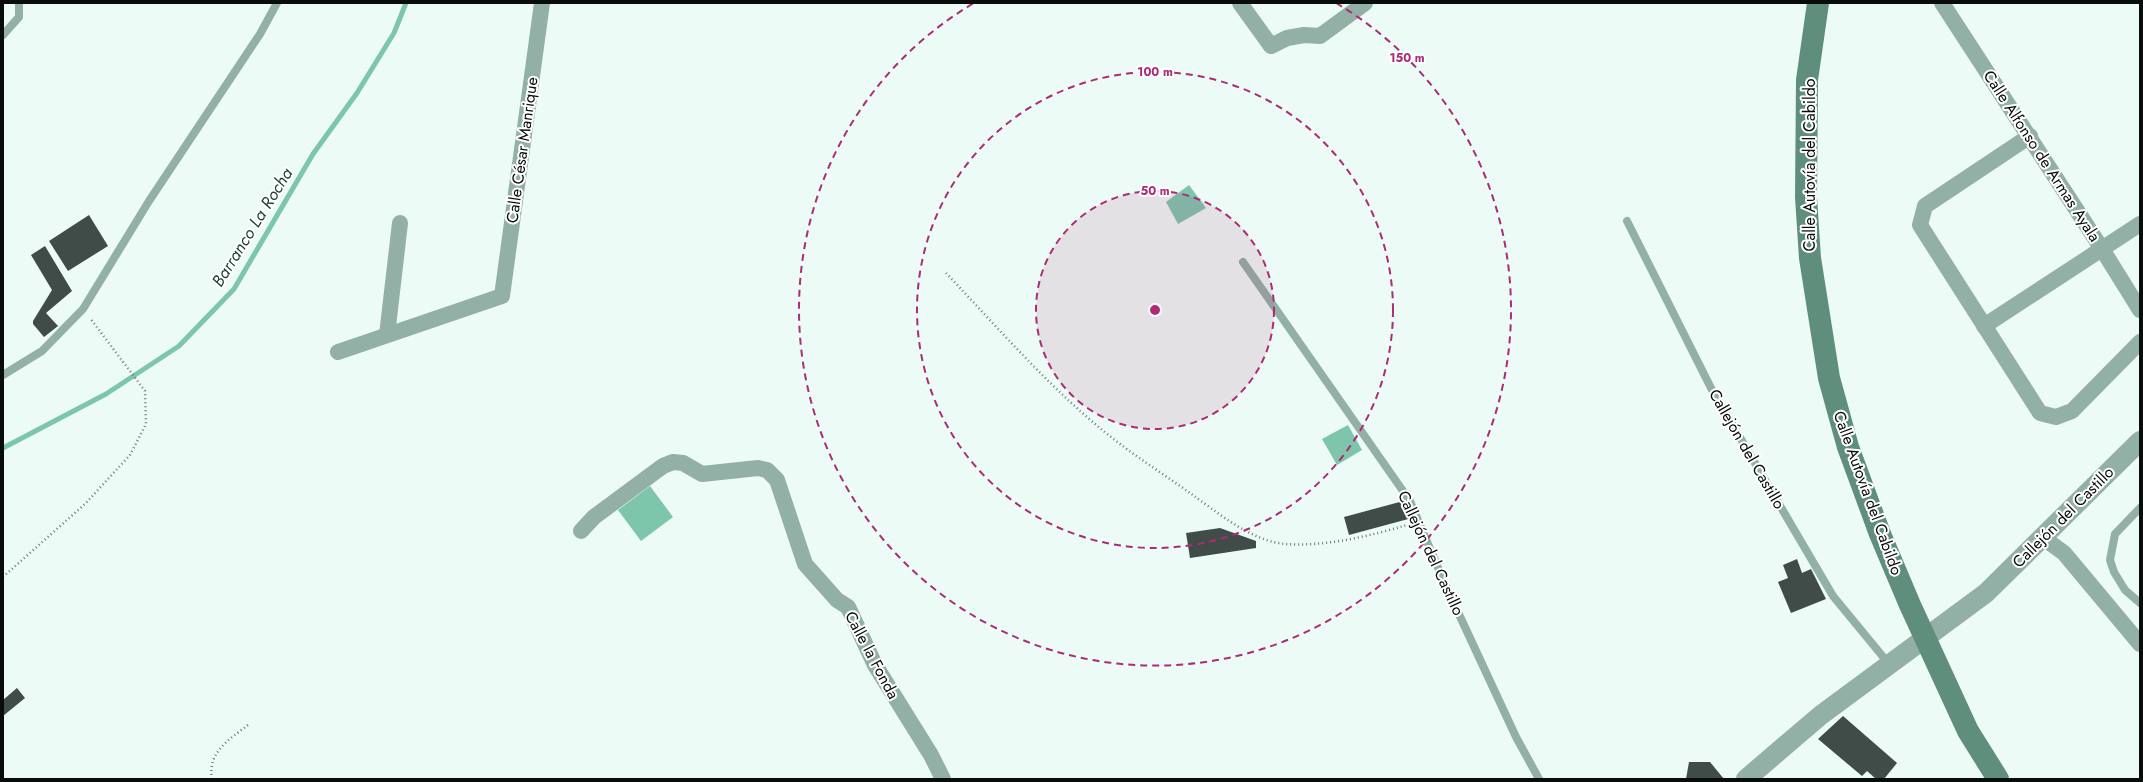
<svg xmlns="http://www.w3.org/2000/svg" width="2143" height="782" font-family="Jost,sans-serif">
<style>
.water{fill:#7dc6ac}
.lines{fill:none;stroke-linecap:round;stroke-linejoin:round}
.stream{stroke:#7dc6ac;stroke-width:5}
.building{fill:#3f4c47}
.path{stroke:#707a76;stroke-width:2.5;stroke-dasharray:1 3;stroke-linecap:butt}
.service{stroke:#92b0a5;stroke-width:8}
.minor{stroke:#92b0a5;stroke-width:16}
.tertiary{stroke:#92b0a5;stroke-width:20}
.secondary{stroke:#608e7d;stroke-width:22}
.ring{fill:none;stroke:#ad2b77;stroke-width:2;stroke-dasharray:7 5}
.labels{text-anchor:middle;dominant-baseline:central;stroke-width:4;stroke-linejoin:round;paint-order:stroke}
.street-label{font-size:16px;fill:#080d0b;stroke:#fff}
.water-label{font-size:17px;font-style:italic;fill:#1b3d32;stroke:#fff}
.centre{fill:#ad2b77;stroke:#fff;stroke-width:2}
.ring-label{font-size:12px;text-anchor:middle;font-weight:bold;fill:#ad2b77;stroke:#fff;stroke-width:4;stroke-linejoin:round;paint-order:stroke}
</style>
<rect width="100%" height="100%" fill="#ecfbf5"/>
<!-- water -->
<g class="water">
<path d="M1189,185L1206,208L1178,224L1166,202Z"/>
<path d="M1348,425L1362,450L1337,465L1322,439Z"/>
<path d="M650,486L673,517L641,541L618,510Z"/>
</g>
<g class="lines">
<!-- stream -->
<path class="stream" d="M3,448L106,394L179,346L234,289L313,154L357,93L394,33L406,3"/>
</g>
<!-- building -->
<g class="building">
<path d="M89,215L108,246L68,271L49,241Z"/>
<path d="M45,246L72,291L46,313L58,326L44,337L33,324V321L52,290L31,255Z"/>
<path d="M1407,500L1412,518L1349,535L1344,517Z"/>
<path d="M1220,528L1256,541V548L1190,558L1186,533Z"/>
<path d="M1797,559L1802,573L1811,569L1826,599L1791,613L1778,582L1788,578L1783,565Z"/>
<path d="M17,688L25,698L3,716V700Z"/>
<path d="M1843,716L1897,763L1884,779H1876L1867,771L1862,776L1818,739Z"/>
<path d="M1689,762H1710L1724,779H1686Z"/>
</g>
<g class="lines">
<!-- path -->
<g class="path">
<path d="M946,273C998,328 1048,386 1106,433C1133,455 1162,473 1190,493C1217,512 1251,541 1285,544C1324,547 1370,536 1407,525"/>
<path d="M3,577L85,504L130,455L146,424L145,391L90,318"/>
<path d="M212,779C207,752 230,739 248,725"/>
</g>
<!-- service -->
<g class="service">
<path d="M3,35L19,17V3"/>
<path d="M1627,221L1711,388L1833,596L1889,664"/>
<path d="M1243,262L1410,501L1444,582L1516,737L1539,779"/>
<path d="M3,375L42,351L83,309L149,201L260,34L277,3"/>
<path d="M2140,508L2115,534L2110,560L2114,572L2125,590L2140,603"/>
</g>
<!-- minor -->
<g class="minor">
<path d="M1240,3L1271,46L1287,38L1304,35L1320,36L1365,3"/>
<path d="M1942,3L2102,249L2140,310"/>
<path d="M2030,136L1925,206L1920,225L2040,413L2056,417L2072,411L2140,342"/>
<path d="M1984,326L2140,224"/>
<path d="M387,335L400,223"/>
<path d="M338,352L502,296L542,3"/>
<path d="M581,531L594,517L663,466L673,462L683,463L702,474L758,468L767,470L777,480L805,564L837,600L848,607L875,665L931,755L943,779"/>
<path d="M2042,537L2064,553L2140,644"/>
</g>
<!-- tertiary -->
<path class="tertiary" d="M1746,779L1821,715L1986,593L2140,441"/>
<!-- secondary -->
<path class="secondary" d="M1818,3L1807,80L1806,197L1810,258L1829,378L1848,447L1880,534L1910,605L1968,731L1998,779"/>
</g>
<!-- distance rings -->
<circle cx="1155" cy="310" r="119" fill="#ad2b77" fill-opacity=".12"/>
<g class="ring">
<circle cx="1155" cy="310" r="119"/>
<circle cx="1155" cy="310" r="238"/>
<path d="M1336 3A356 356 0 1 1 974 3"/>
</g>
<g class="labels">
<!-- street labels -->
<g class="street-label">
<text transform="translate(522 150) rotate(-82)">Calle César Manrique</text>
<text transform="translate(2042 156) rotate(57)">Calle Alfonso de Armas Ayala</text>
<text transform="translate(1809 165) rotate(-90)">Calle Autovía del Cabildo</text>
<text transform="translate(1747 449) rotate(60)">Callejón del Castillo</text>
<text transform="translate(1868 493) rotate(70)">Calle Autovía del Cabildo</text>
<text transform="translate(2063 517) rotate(-45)">Callejón del Castillo</text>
<text transform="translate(1431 553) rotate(65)">Callejón del Castillo</text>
<text transform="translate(872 655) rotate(62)">Calle la Fonda</text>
</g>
<!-- water labels -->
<g class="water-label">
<text transform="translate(252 227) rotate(-58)">Barranco La Rocha</text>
</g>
</g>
<circle cx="1155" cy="310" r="6" class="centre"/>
<g class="ring-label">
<text x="1407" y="62">150 m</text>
<text x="1155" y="76">100 m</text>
<text x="1155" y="195">50 m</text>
</g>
<!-- border -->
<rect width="2143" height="782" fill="none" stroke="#080d0b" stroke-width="8"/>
</svg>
